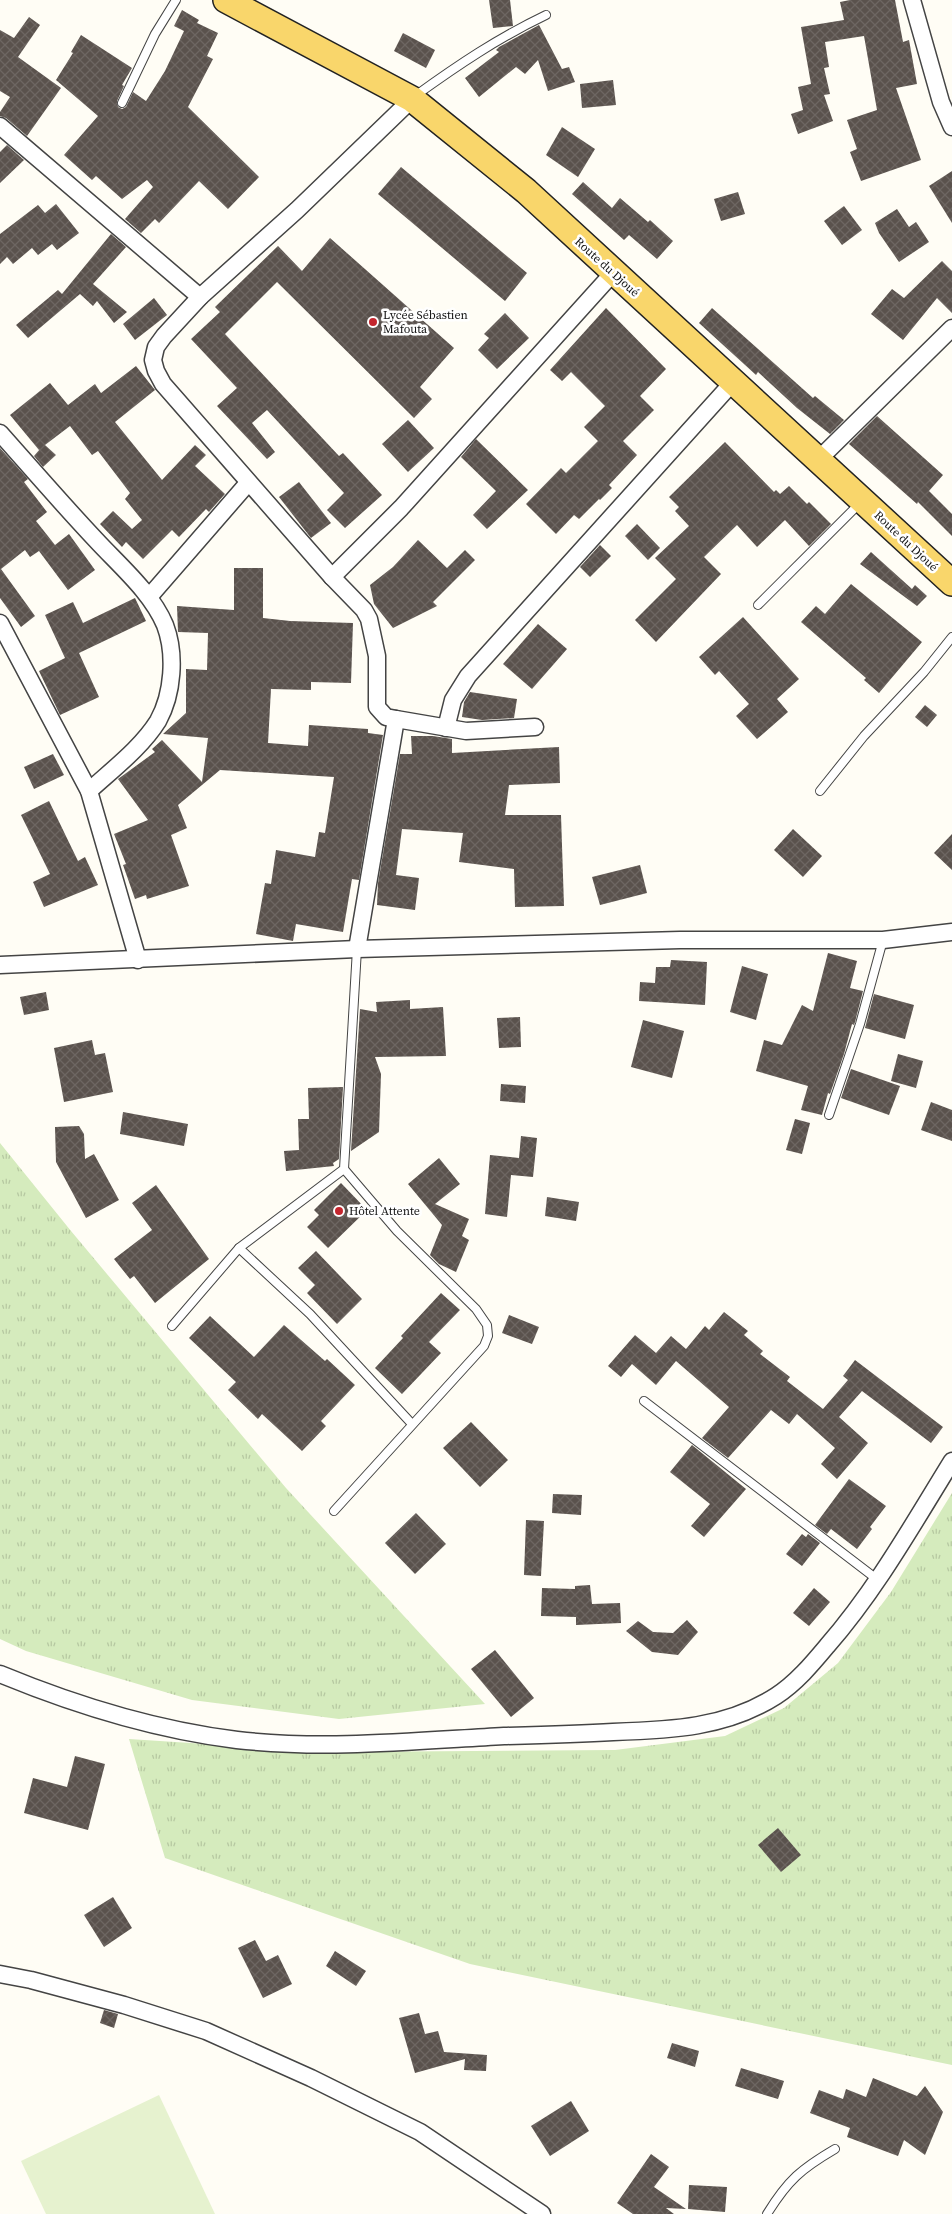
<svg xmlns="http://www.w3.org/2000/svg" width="952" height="2214" font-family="'Source Serif 4',serif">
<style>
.grass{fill:url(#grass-tufts)}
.pitch{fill:#e6f2cf}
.building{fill:url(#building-cross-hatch)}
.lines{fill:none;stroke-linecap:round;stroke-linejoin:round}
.service-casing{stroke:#444;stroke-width:10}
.minor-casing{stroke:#444;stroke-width:19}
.primary-casing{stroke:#222;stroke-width:28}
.service{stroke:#fff;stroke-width:8}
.minor{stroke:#fff;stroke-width:16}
.primary{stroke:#f9d66b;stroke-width:25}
.poi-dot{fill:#c4262e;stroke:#fff;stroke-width:2}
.labels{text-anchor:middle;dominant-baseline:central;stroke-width:5;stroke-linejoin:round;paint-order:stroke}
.street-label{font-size:12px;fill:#111;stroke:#fff}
.poi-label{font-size:12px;fill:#111;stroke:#fff;text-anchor:start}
</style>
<defs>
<pattern id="grass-tufts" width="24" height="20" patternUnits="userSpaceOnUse" patternTransform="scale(1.25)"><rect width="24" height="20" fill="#d5ebbd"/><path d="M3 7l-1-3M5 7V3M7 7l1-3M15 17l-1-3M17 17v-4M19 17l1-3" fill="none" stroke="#b6c8a1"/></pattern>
<pattern id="building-cross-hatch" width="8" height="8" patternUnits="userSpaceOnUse" patternTransform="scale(1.25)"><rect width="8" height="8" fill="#5a524d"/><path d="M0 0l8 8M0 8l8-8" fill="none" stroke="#6d6662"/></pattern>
</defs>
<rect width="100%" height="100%" fill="#fffdf5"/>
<!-- grass -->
<g class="grass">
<path d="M0,1143L71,1231L286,1488L485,1704L339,1719L192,1700L26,1651L0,1639Z"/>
<path d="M952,1493V2065L470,1964L165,1858L129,1739L332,1752L615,1750L725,1736L784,1708L838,1663L891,1592Z"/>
</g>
<!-- pitch -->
<path class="pitch" d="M159,2095L215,2214H46L21,2161Z"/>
<!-- building -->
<g class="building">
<path d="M489,0H510L513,26L493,28Z"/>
<path d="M850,0H895L903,42L909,40L917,84L896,88L921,160L861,181L850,152L857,149L847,120L877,110L864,36L825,42L829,67L824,68L830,94L824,95L833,121L798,134L791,114L803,110L798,87L811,84L801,27L844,20L840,2Z"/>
<path d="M182,10L199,20L197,23L218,33L207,56L213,59L188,107L259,177L228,209L199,181L159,223L155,219L141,233L125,219L153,187L147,180L122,199L96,176L92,180L64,155L98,116L56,80L73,53L71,52L81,35L132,68L122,85L124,86L117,101L118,107L122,109L126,107L133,92L146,101L165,71L184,31L174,26Z"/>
<path d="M29,17L40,25L18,57L61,88L27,136L6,118L0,116V112L10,97L0,91V30L14,38Z"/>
<path d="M539,25L562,69L569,67L575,82L548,91L538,60L525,74L516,67L479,97L465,78L499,52L496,50L499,47Z"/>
<path d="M403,33L435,50L426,68L394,51Z"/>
<path d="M613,80L616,105L582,108L580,84Z"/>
<path d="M562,127L595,149L578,177L546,155Z"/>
<path d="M7,145L24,160L0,183V152Z"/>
<path d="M401,167L527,273L505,301L378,194Z"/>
<path d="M952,171V223L929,186Z"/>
<path d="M583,182L612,208L620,198L648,222L650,220L673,241L657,259L629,235L624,240L572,194Z"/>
<path d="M738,192L745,214L721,221L714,199Z"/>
<path d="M56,204L79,233L57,250L52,244L38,255L32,248L13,264L7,257L0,264V234L38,205L45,213Z"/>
<path d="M844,206L862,230L842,245L824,221Z"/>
<path d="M897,209L909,227L916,222L929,242L899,262L879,233L875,223Z"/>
<path d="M111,234L126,247L93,284L127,312L114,323L97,301L93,306L80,294L28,338L16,325L58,290L62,294Z"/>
<path d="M330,238L454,348L420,387L432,399L414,418L277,282L225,334L339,456L343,453L382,495L345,528L327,510L344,493L267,410L252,423L275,452L267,459L217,406L237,388L191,339L220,312L215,307L278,246L302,271Z"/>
<path d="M942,261L952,271V313L937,298L903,340L871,314L892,289L904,298Z"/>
<path d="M154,298L167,315L135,340L123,324Z"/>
<path d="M606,308L666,369L640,396L654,410L623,441L637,455L609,485L612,488L600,500L599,499L579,519L574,515L556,534L526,504L561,468L566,473L598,441L584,427L605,406L571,372L562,381L550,370Z"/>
<path d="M712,308L813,398L815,396L844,420L830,434L797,408L758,372L756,375L699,323Z"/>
<path d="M505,313L529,338L497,369L478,350L489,338L484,334Z"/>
<path d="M136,366L155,390L115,422L162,480L195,445L206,455L195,466L225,494L209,512L206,509L179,537L172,530L143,559L126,542L122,547L100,524L113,511L132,529L142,520L125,499L130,493L98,451L92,455L70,426L45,445L56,455L43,467L34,456L40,449L39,450L10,415L50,383L68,405L95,384L101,393Z"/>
<path d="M877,416L943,475L929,491L952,514V536L918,502L917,504L849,444Z"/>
<path d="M408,420L434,448L408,472L382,444Z"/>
<path d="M476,439L528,490L487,529L473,515L496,491L461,457Z"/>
<path d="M725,442L774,492L776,490L780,494L789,486L807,504L809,502L831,524L809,546L785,520L757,547L737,525L704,557L721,574L656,642L635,620L676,579L655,558L689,526L675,511L679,507L669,497Z"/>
<path d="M0,448L28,479L24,482L47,512L36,521L55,545L69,534L95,570L68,590L39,551L30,557L25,550L1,569L35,616L21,627L0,598Z"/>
<path d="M299,482L331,523L311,538L279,497Z"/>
<path d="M637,524L660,548L648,560L625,536Z"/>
<path d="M418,540L447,568L465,550L475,560L433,602L437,606L393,628L374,604L370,585L393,567Z"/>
<path d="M600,545L611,556L590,577L580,567Z"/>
<path d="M871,552L912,589L915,585L927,596L917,606L860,564Z"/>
<path d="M234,568H263V618L290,621L353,623L351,683L311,682V690L271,689L268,743L308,746L309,725L368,729V733L383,735L359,880L352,879L343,932L296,924L293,941L256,934L265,883L271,884L276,850L315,857L319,832L325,833L334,777L220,770L178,805L187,828L171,835L189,886L147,899L146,895L135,899L123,865L126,864L114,834L148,820L118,779L155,752L152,749L162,740L202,782L208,738L163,734L186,713V669L207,670L208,633L178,632L177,606L234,610Z"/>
<path d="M851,584L922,642L879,693L864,680L866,678L801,622L816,606L825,614Z"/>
<path d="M135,598L146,621L79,653L99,697L60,715L39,671L65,658L45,615L73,602L83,623Z"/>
<path d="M743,617L799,679L777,699L788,712L757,739L736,716L749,704L719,671L715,675L699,657Z"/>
<path d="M538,624L567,649L532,689L503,664Z"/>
<path d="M470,692L517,699L514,718L482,720L462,717L464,702Z"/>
<path d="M925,705L937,715L927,727L915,717Z"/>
<path d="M411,736H433L452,739V753L559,747L560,783L509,785L505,815H561L564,906L515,907L514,869L459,862L463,833L402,829L396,875L419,878L415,910L377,905L378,883L400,754H412Z"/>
<path d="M53,754L64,775L34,789L24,767Z"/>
<path d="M49,801L78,861L85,857L98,885L44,907L33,882L50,874L21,815Z"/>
<path d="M793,829L822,856L803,877L774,850Z"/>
<path d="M952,834V870L934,853Z"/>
<path d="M640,865L647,893L600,905L592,877Z"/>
<path d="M828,953L857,961L850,988L863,991L855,1022L854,1025L852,1024L844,1054L830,1094L828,1093L822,1115L801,1110L808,1086L756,1071L764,1040L782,1045L802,1005L813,1011Z"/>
<path d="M671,960L707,962L705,1005L639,1001L640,982L655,983L656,967H670Z"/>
<path d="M742,966L768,974L756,1020L730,1012Z"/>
<path d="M46,992L49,1010L24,1015L20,997Z"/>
<path d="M874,994L914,1005L905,1039L865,1028Z"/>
<path d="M410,1000V1009L443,1007L446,1056L375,1057L381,1074L379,1132L351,1151L360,1009L377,1012L376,1002Z"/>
<path d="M520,1017L521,1047L499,1048L497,1018Z"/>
<path d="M643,1020L684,1031L672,1078L631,1067Z"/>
<path d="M92,1040L95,1055L105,1053L113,1092L64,1102L54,1048Z"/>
<path d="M898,1054L923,1061L916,1088L891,1081Z"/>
<path d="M851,1069L900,1086L889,1115L841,1098Z"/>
<path d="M501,1084L526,1086L525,1103L500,1101Z"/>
<path d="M343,1087L339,1159L333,1163L334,1166L286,1171L284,1151L299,1150L298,1119H309L308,1088Z"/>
<path d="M931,1102L952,1110V1141L921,1130Z"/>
<path d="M123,1112L188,1124L184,1146L120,1134Z"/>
<path d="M795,1119L810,1123L802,1154L786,1150Z"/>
<path d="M79,1126L84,1134L85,1159L94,1154L119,1200L86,1218L56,1162L55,1127Z"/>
<path d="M521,1136L537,1138L533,1177L511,1175L507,1217L485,1214L490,1155L519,1158Z"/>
<path d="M439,1158L460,1184L435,1204L469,1219L462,1236L469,1240L456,1272L439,1264L430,1255L442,1225L408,1184Z"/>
<path d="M341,1183L367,1210L328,1248L307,1227L319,1215L314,1210Z"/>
<path d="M156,1185L209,1259L155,1303L134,1276L130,1279L114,1259L152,1230L132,1203Z"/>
<path d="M547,1197L579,1202L576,1221L545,1216Z"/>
<path d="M316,1251L362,1299L337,1324L307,1293L315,1285L298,1268Z"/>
<path d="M441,1293L460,1310L429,1342L441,1353L402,1394L375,1368L403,1338L401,1336Z"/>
<path d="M724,1312L748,1331L744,1335L763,1351L760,1354L790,1377L787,1381L823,1409L848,1380L843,1376L855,1360L943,1427L931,1443L862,1391L839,1417L868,1443L837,1479L821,1464L835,1448L797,1414L789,1424L771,1410L728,1458L702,1438L729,1407L676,1361L656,1385L632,1364L621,1377L608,1366L635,1335L656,1353L671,1336L686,1349L705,1326L709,1330Z"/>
<path d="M509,1315L539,1327L532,1344L502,1333Z"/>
<path d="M210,1316L254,1357L284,1325L325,1361L327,1359L355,1385L321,1421L326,1426L302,1451L262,1414L258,1419L228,1390L236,1382L189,1338Z"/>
<path d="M471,1422L508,1460L480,1487L443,1448Z"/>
<path d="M692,1445L746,1489L704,1537L691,1526L710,1504L670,1472Z"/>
<path d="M849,1479L886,1506L870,1527L872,1529L857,1549L831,1529L827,1534L815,1525Z"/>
<path d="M553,1494L582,1495L581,1515L552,1513Z"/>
<path d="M416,1513L446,1544L415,1574L385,1543Z"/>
<path d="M526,1520L544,1521L541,1576L524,1575Z"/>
<path d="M802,1534L806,1537L808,1534L820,1543L802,1566L786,1554Z"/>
<path d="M590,1585L592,1604L620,1603L621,1623L576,1625V1617L541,1616L542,1588L575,1589V1586Z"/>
<path d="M814,1588L830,1602L809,1626L793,1613Z"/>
<path d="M687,1620L698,1632L678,1655L652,1652L626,1631L638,1621L653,1632L673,1633Z"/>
<path d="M495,1650L534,1698L511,1717L471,1669Z"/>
<path d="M75,1756L105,1764L88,1830L24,1813L33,1778L67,1787Z"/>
<path d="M778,1828L801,1855L781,1872L758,1845Z"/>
<path d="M113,1897L132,1928L104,1947L84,1915Z"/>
<path d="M255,1940L266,1961L278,1955L292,1984L263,1998L238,1948Z"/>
<path d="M335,1951L366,1971L356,1986L326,1966Z"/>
<path d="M104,2010L118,2014L114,2028L100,2023Z"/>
<path d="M419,2013L425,2034L438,2031L444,2052L487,2055L486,2071L464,2070L465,2059L415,2073L399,2018Z"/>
<path d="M672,2043L699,2051L695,2067L667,2058Z"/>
<path d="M741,2068L784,2081L778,2099L735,2086Z"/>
<path d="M873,2078L917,2096L925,2086L943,2112L925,2155L904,2140L898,2156L847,2137L850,2128L810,2113L819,2090L843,2099L846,2089L866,2097Z"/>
<path d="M571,2101L589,2131L550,2156L531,2126Z"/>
<path d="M651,2154L669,2167L654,2187L686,2209L666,2208L674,2214H633L617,2203Z"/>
<path d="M689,2185L727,2187L725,2212L688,2209Z"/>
</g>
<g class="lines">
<!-- service casing -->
<g class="service-casing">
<g id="service">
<path d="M415,96C458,65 498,38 546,15"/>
<path d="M122,103L155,34L176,0"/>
<path d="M758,605L861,502"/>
<path d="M820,791L864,736L924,672L952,637"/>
<path d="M829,1115L860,1024L883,940"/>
<path d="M239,1248L310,1314L412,1424"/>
<path d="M172,1326L239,1248L344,1169L357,949"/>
<path d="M644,1401L878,1580"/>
<path d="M334,1511L484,1346L488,1336L487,1325L476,1309L397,1231L344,1169"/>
<path d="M767,2214C788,2180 801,2169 835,2149"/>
</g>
</g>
<!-- minor casing -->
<g class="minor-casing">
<g id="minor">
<path d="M912,0L941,102L952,127"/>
<path d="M0,126L200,297"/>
<path d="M0,433C32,469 63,505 96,540C120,566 151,592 165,625C176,654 173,694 158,721C141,748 113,769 89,791"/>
<path d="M818,460L952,328"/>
<path d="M332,577L401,508L613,273"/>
<path d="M149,597L248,483"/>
<path d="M0,623L89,791L138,960"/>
<path d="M396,719L466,731L535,727"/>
<path d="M446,728L453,700L468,676L734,381"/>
<path d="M357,949L396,719L386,717L377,707V656L369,619L364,610L332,577L163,384L156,371L153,360L156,347L164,336L200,297L297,210L412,99"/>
<path d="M0,965L357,949L680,940H883L952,932"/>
<path d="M0,1674C75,1705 156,1730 237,1740C326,1750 415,1741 504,1736C540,1735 577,1734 613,1732C671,1730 726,1728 776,1696C796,1683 812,1664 827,1646C876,1590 913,1524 952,1461"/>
<path d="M0,1974L31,1980L124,2005L206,2031L311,2078L420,2132L542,2214"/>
</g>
</g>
<!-- primary casing -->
<g class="primary-casing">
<path id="primary" d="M226,0L412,99L526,191L952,583"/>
</g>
<!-- service -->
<use href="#service" class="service"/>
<!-- minor -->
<use href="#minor" class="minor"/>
<!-- primary -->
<use href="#primary" class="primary"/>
</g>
<!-- markers -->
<g class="poi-dot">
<circle cx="373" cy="322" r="5"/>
<circle cx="339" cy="1211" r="5"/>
</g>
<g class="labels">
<!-- street labels -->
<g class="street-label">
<text transform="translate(607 267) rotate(42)">Route du Djoué</text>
<text transform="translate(906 541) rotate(43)">Route du Djoué</text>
</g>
<!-- poi labels -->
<g class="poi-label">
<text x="383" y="315">Lycée Sébastien<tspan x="383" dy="14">Mafouta</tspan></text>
<text x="349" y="1211">Hôtel Attente</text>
</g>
</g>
</svg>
